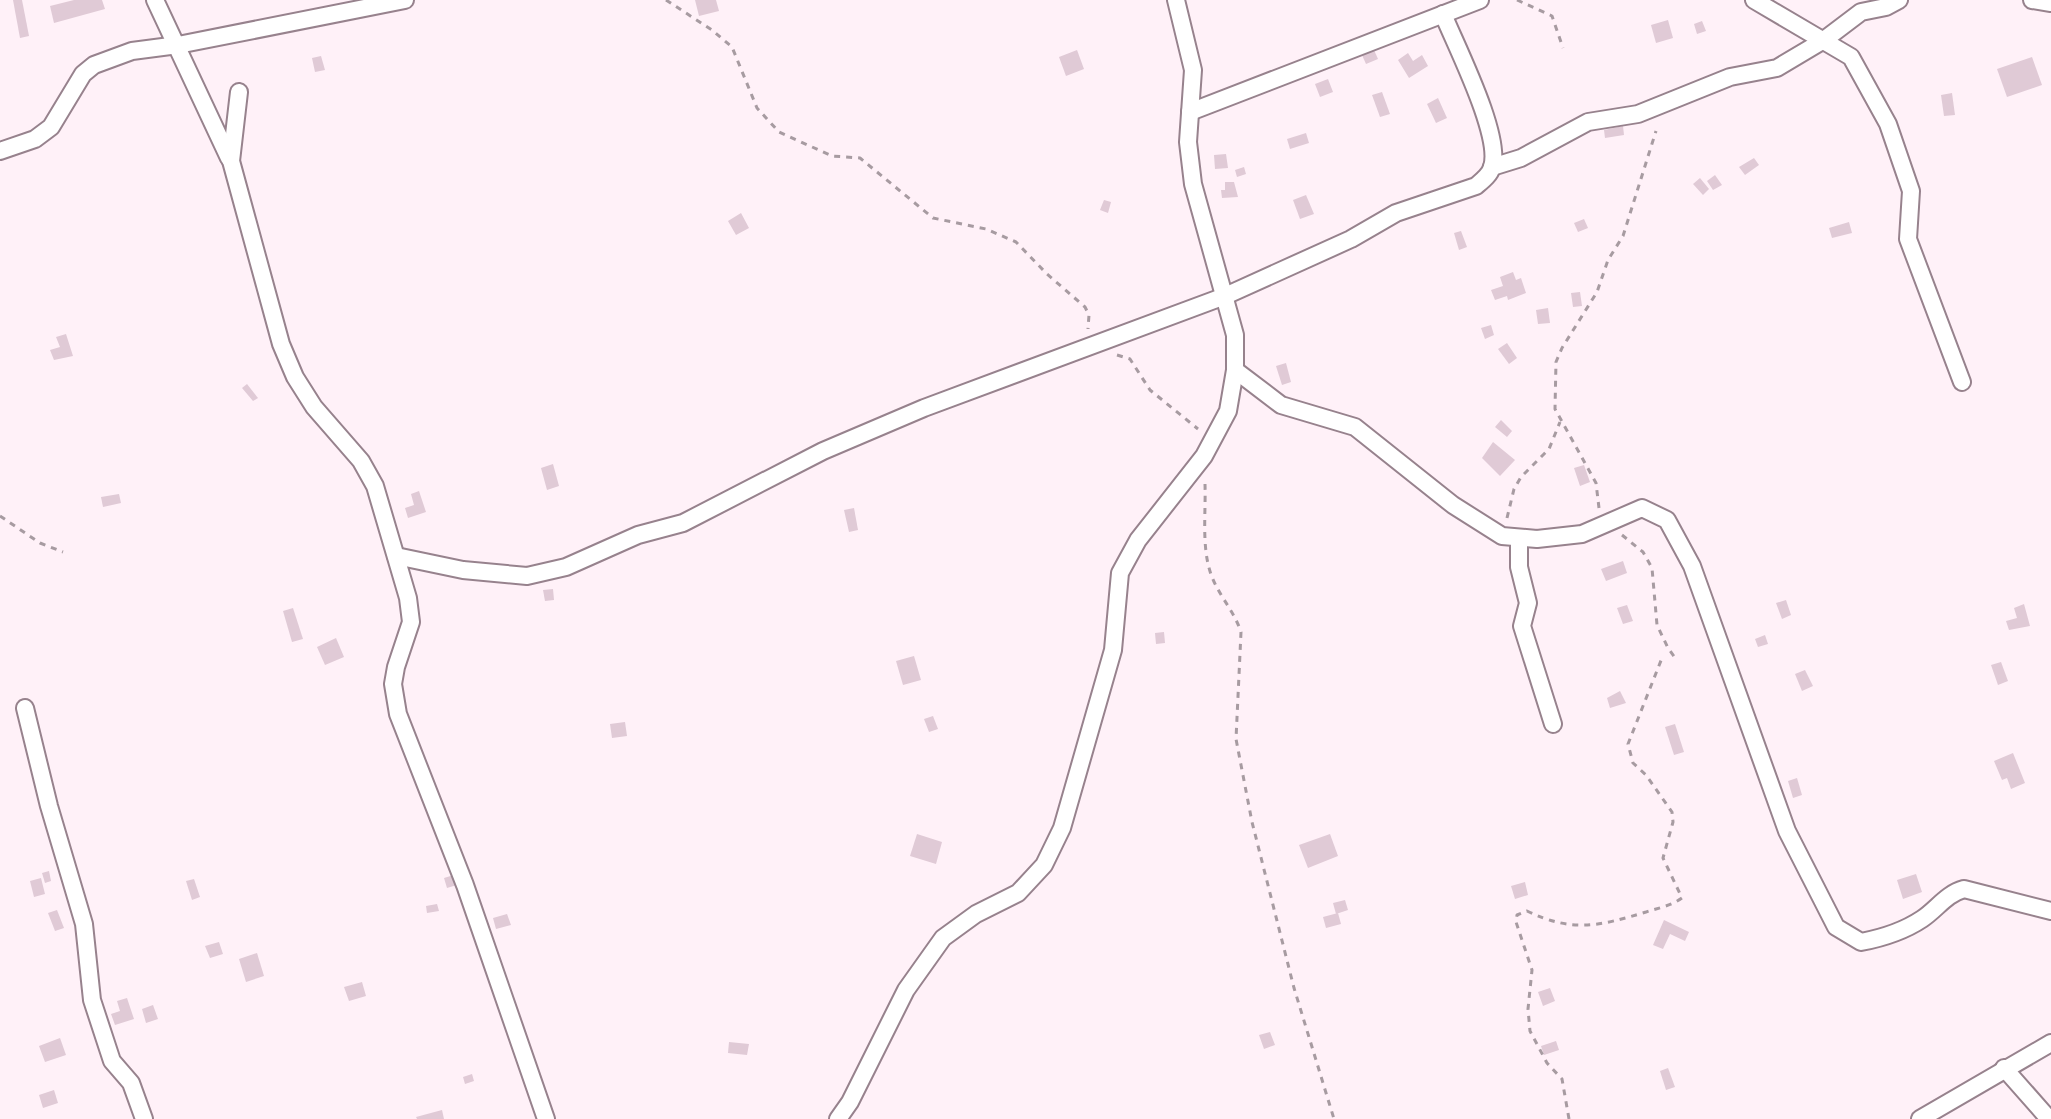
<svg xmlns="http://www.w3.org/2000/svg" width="2051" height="1119" font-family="Poppins,sans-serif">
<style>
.building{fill:#e0cad6}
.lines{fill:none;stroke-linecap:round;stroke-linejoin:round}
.minor-casing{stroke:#97828d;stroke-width:20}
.path{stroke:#a79ba1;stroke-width:3;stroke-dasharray:6 6;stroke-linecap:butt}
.minor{stroke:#fff;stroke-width:16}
</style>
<rect width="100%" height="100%" fill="#fff1f8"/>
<!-- building -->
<g class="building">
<path d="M13,0H22L29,36L20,38Z"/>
<path d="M74,0H102L105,9L54,23L50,6Z"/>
<path d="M695,0H716L719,11L699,16Z"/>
<path d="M1668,20L1673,38L1656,43L1651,25Z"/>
<path d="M1702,21L1706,31L1697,34L1694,24Z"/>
<path d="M1077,50L1084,69L1066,76L1059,57Z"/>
<path d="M1374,50L1378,59L1366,64L1362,55Z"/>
<path d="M1408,53L1413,61L1422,55L1428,66L1409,78L1398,60Z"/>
<path d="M321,56L325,70L315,72L312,58Z"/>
<path d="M2032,57L2042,85L2007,97L1997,69Z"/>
<path d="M1328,79L1333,92L1320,97L1315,84Z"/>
<path d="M1382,92L1390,114L1380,117L1372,95Z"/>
<path d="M1952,93L1955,115L1944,116L1941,95Z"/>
<path d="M1438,98L1447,118L1436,123L1427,104Z"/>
<path d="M1623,126L1624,135L1605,138L1604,130Z"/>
<path d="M1306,133L1309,143L1290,149L1287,139Z"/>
<path d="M1226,154L1228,168L1215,169L1214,155Z"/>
<path d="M1754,158L1759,165L1745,175L1739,167Z"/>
<path d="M1244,167L1246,174L1237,177L1235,170Z"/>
<path d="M1715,175L1722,185L1713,190L1707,181Z"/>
<path d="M1700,178L1709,189L1703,195L1693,184Z"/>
<path d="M1225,182H1234L1238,197L1222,198L1221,190H1225Z"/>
<path d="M1306,195L1314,214L1300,219L1293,200Z"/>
<path d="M1104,200L1111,202L1108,213L1100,210Z"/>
<path d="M741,213L749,228L736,235L728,221Z"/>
<path d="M1584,219L1588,228L1578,232L1574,223Z"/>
<path d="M1849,222L1852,233L1832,238L1829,228Z"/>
<path d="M1461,231L1467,247L1459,250L1454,233Z"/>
<path d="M1513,272L1516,280L1521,278L1526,293L1508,300L1507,296L1495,300L1491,290L1503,286L1500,277Z"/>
<path d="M1580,292L1582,306L1573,307L1571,293Z"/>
<path d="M1548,308L1550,323L1538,324L1536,310Z"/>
<path d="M1491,325L1494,335L1485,339L1481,328Z"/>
<path d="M66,334L73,356L54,360L50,350L60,347L56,337Z"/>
<path d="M1507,343L1517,358L1509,364L1498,349Z"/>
<path d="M1286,363L1291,382L1282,385L1276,366Z"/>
<path d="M247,384L258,398L253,401L242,388Z"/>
<path d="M1501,420L1512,431L1507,437L1495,427Z"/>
<path d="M1493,442L1515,460L1500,476L1482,458Z"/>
<path d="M553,464L559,486L547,490L541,468Z"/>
<path d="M1584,465L1590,482L1580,486L1574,468Z"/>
<path d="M419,491L426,512L408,518L405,508L414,505L411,494Z"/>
<path d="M119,494L121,503L103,507L101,497Z"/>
<path d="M854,508L858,530L849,532L844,510Z"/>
<path d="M1623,561L1627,573L1606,581L1601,569Z"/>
<path d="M553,589L554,600L545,601L543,590Z"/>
<path d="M1786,600L1791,615L1782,619L1776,603Z"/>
<path d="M2024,604L2030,626L2009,630L2006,621L2017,618L2014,608Z"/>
<path d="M1627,605L1633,621L1623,624L1617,608Z"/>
<path d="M293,608L303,639L292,642L283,611Z"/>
<path d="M1164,632L1165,643L1156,644L1155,633Z"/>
<path d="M1765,635L1768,644L1758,647L1755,639Z"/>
<path d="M336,638L344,657L325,665L317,647Z"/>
<path d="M914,656L921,680L903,685L896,661Z"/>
<path d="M2001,662L2008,681L1998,685L1991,665Z"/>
<path d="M1805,670L1813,686L1802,691L1795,674Z"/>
<path d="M1620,691L1626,703L1610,708L1607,698Z"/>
<path d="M933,716L938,729L929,732L924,719Z"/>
<path d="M625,722L627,736L612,738L610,724Z"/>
<path d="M1675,724L1684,752L1674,755L1665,727Z"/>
<path d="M2013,753L2025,783L2011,789L2007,778L2002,780L1994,761Z"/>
<path d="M1797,778L1802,795L1793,798L1788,781Z"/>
<path d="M917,834L942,842L936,864L910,856Z"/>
<path d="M1330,834L1338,856L1308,868L1299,845Z"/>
<path d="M49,871L51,881L45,883L42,873Z"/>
<path d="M457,874L460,884L447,888L444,878Z"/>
<path d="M1916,874L1922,892L1903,899L1897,880Z"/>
<path d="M41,878L45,894L34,897L30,881Z"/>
<path d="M194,879L200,897L192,900L186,881Z"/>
<path d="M1525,882L1528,895L1515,899L1511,886Z"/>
<path d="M1345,900L1348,910L1336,914L1333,903Z"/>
<path d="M437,904L439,911L427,913L426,906Z"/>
<path d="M57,910L64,928L55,931L48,913Z"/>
<path d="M1338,913L1341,924L1326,928L1323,917Z"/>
<path d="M507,914L511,925L496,929L493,918Z"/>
<path d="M1664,920L1689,932L1685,941L1670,934L1663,949L1653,945Z"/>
<path d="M219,942L223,954L210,958L205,946Z"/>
<path d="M257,953L264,976L246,982L239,959Z"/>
<path d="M362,982L366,996L349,1001L344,987Z"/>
<path d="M1550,988L1555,1001L1543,1006L1538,992Z"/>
<path d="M127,998L134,1019L115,1025L111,1014L120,1011L117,1001Z"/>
<path d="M153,1005L158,1019L146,1023L142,1009Z"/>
<path d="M1270,1032L1275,1045L1264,1049L1259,1035Z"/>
<path d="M60,1038L66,1055L45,1062L39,1046Z"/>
<path d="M1556,1041L1559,1050L1544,1055L1541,1046Z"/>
<path d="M729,1042L749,1044L747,1055L728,1053Z"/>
<path d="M1668,1068L1675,1087L1666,1090L1660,1071Z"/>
<path d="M472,1074L474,1081L465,1084L463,1077Z"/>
<path d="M54,1090L58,1103L43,1108L39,1095Z"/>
<path d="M442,1110L444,1119H417L416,1117Z"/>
</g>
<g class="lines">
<!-- minor casing -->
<g class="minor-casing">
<g id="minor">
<path d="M155,0L229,158"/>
<path d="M1754,0L1851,57L1888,124L1911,191L1908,239L1962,382"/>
<path d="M2032,0L2051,3"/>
<path d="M239,92L231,161L281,344L295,377L314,407L361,461L375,486L408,598L411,622L396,667L393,684L398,714L465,885L546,1119"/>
<path d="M1190,112L1480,0"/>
<path d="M0,151L35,139L51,127L83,74L94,65L132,51L178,45L405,0"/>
<path d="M1492,167L1521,158L1588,122L1638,114L1730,77L1777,68L1824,40L1861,12L1886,7L1899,0"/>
<path d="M1235,370L1281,405L1355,427L1453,505L1502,536L1537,539L1582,534L1642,508L1667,520L1692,566L1787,831L1836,927L1861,942C1882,938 1904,931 1922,919C1937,909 1946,894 1964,889L2051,911"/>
<path d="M1519,538V567L1528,603L1522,626L1553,724"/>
<path d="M396,556L463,570L527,576L566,567L638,535L683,523L823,451L924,408L1225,296L1351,239L1396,213L1476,186C1482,181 1490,175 1492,167C1502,136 1456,46 1443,14"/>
<path d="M25,708L49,806L84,924L92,1000L112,1061L131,1083L144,1119"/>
<path d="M2004,1068L2049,1119"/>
<path d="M838,1119L850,1102L906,990L943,938L976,914L1018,893L1044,865L1062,828L1113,650L1120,573L1138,540L1204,456L1228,411L1235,370V335L1193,184L1188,142L1193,70L1176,0"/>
<path d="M1920,1119L2051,1043"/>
</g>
</g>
<!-- path -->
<g class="path">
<path d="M666,0L712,30L732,47L757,108L779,132L832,156L860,158L933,218L986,229L1016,242L1047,274L1085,307L1089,315L1088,329"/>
<path d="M1517,0L1552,16L1563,48"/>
<path d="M1117,355L1130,359L1150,390L1198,429"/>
<path d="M1205,484C1206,514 1201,549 1212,577C1220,597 1234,611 1241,632L1236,739L1252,822L1294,988L1334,1119"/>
<path d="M1599,508L1596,483L1555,409L1556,362L1562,348L1597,292L1608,260L1623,236L1656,131"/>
<path d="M0,516L40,543L63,552"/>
<path d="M1507,518L1514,489L1521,477L1549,449L1560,422"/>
<path d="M1622,535L1643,552L1652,568L1657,625L1668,648L1676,659"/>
<path d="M1569,1119L1562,1079L1547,1063L1530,1031L1528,1009L1532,970L1516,922L1517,915L1527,911C1573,933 1599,926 1646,912C1658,908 1671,906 1682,898L1663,858L1673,822L1672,812L1646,775L1633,763L1628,744L1662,658"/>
</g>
<!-- minor -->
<use href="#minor" class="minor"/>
</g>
</svg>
